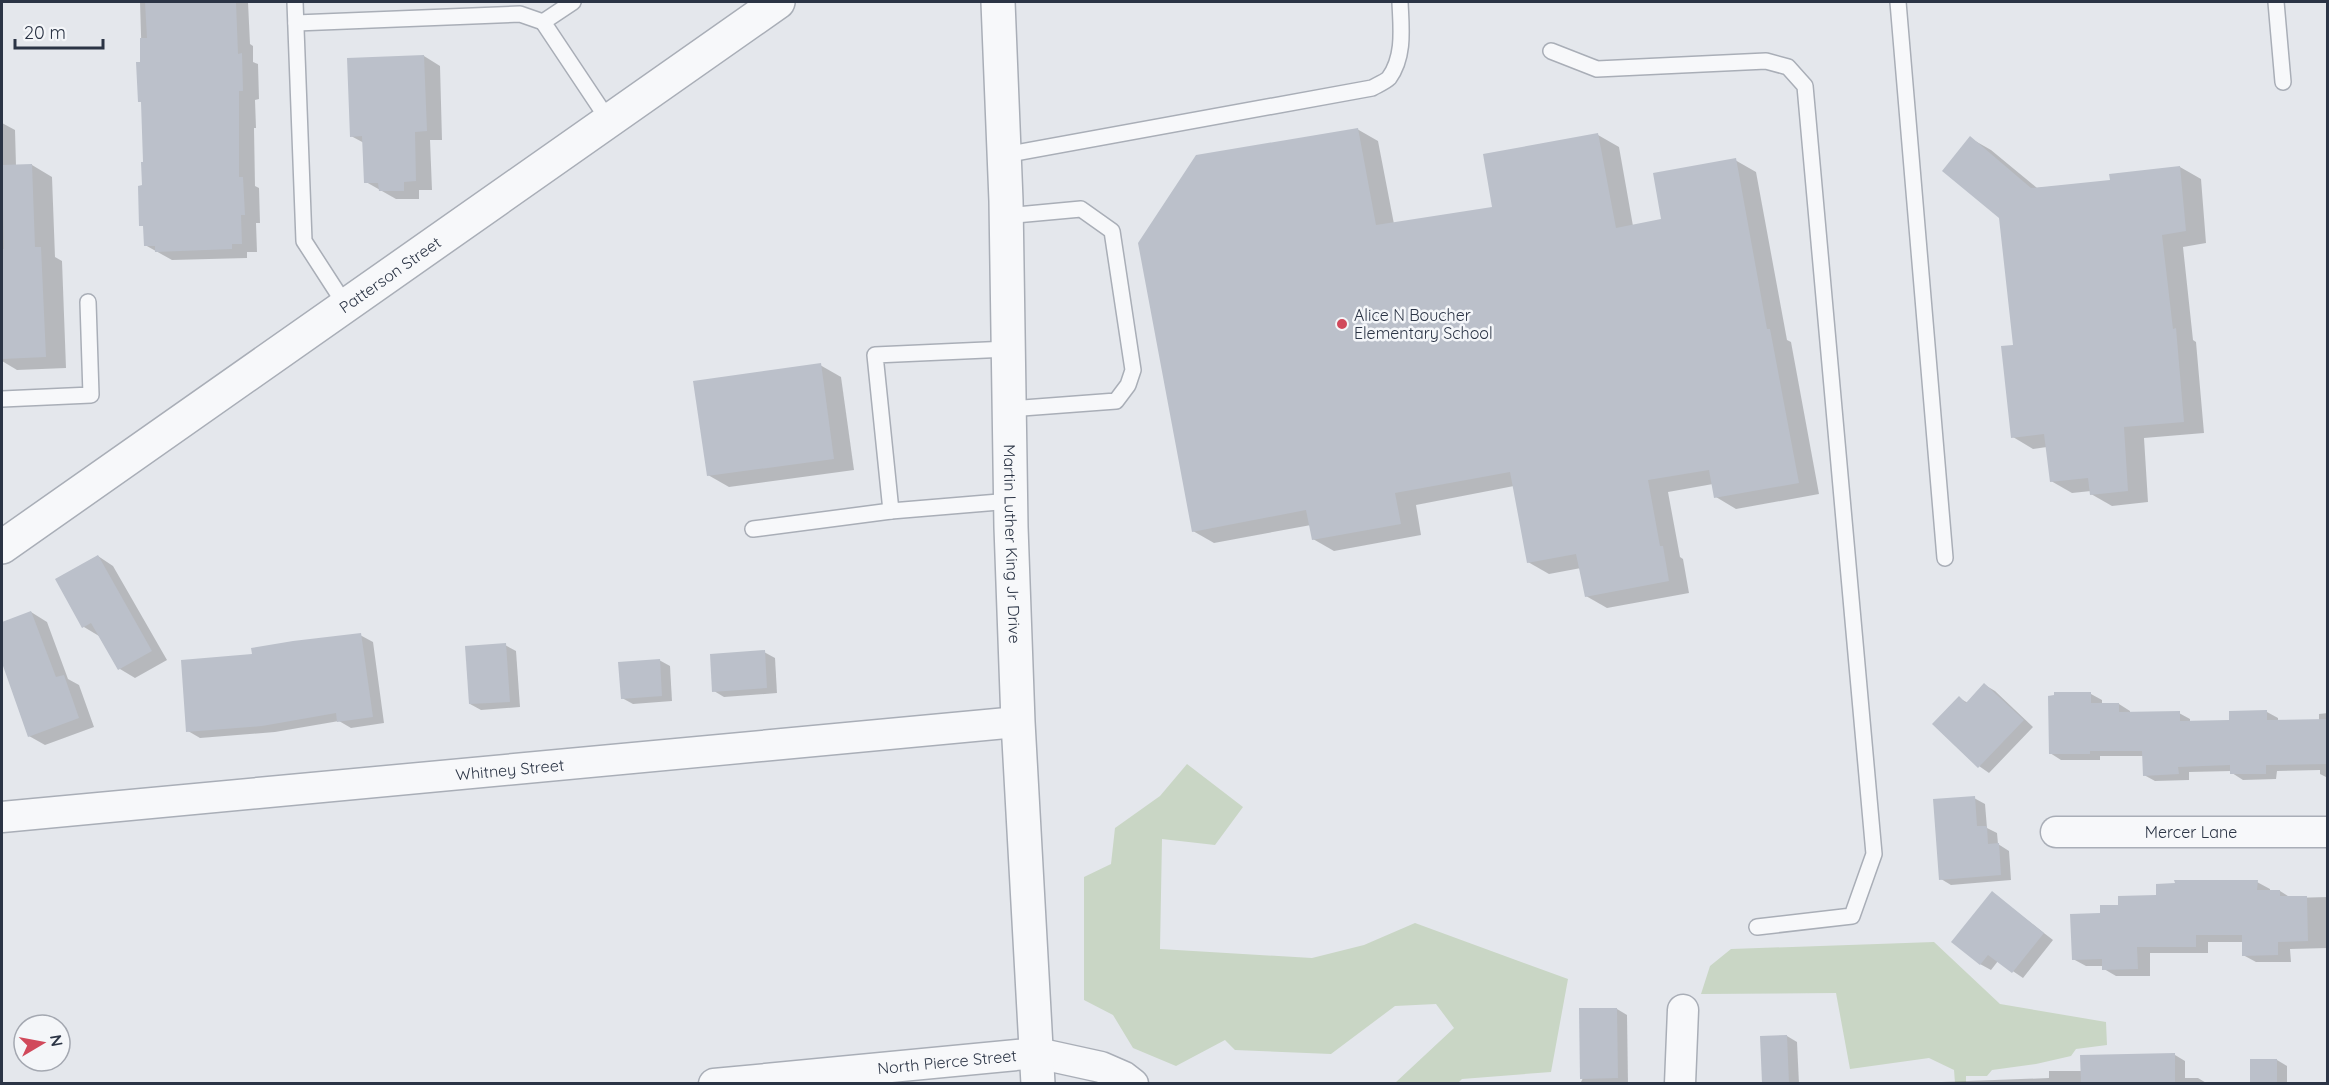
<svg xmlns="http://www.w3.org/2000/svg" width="2329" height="1085" font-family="Quicksand,sans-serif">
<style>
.green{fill:#c9d6c5}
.shadow{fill:#0003}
.building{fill:#bbc0ca}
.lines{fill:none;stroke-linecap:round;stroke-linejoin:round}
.service-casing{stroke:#a9aeb7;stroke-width:18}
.minor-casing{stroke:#a9aeb7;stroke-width:33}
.tertiary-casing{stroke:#a9aeb7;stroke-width:36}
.service{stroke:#f7f8fa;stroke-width:15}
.minor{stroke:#f7f8fa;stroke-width:30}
.tertiary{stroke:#f7f8fa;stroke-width:33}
.poi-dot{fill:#d1495b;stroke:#f4f6f9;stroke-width:2}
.labels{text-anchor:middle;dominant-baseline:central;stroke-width:5;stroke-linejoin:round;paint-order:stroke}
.street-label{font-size:16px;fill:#2b3445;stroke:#f4f6f9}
.poi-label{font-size:16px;fill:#2b3445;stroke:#f4f6f9;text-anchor:start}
</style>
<rect width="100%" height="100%" fill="#e4e7ec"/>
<!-- green -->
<g class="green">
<path d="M1187,764L1243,807L1215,845L1162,839L1160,949L1312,958L1364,945L1415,923L1568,979L1551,1072L1462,1079L1458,1083H1395L1454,1028L1436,1004L1395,1006L1331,1054L1235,1050L1225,1040L1176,1066L1133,1048L1113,1015L1084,1000V877L1111,864L1115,828L1160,796Z"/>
<path d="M1934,942L2000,1004L2106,1022L2107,1045L2076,1049L2071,1056L2036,1064L1992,1070L1987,1076H1966V1083H1955L1954,1070L1929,1058L1850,1069L1836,993L1701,994L1710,966L1731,949Z"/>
</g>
<!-- shadow -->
<g class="shadow">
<path d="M140,2H248L250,44L253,46V62L258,64L259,99L255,100L256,128H254L255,186L259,188L260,223H256L257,252H247V258L172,260L145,245V227L141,225L145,164Z"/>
<path d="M424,56L440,66L442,140H430L432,190H419V199H396L366,182L364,143L351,136Z"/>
<path d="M2,123L15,130L16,166L32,165L52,177L55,257L62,261L66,368L17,370L2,361Z"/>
<path d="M1357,129L1378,141L1394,224L1494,208L1598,135L1619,147L1633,226L1663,221L1735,160L1756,172L1787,340L1791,342L1819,494L1736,509L1716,497L1713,484L1668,492L1680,557L1683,559L1689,593L1607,608L1586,596L1581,568L1549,574L1528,562L1514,486L1416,505L1421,535L1334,551L1313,539L1311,525L1214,543L1193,531Z"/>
<path d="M1970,138L1991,150L2037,188L2112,181L2180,167L2201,179L2206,243L2183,247L2193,340L2196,342L2204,433L2144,438L2148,502L2112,506L2091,494V491L2072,493L2051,481L2047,447L2033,449L2013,437L2015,347L2001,217Z"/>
<path d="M820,365L841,377L854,470L729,487L708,475Z"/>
<path d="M98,556L113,566L167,660L135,678L120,669L99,636L84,627Z"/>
<path d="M31,612L47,622L68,679L79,685L94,727L45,745L29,736L2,658V623Z"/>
<path d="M360,635L373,642L384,723L351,728L339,721L275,732L200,738L188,731Z"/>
<path d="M505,645L516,651L520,707L481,710L470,704Z"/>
<path d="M764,652L775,658L777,693L724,697L714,691Z"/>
<path d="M659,660L670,666L672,701L633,704L622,698Z"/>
<path d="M1985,685L1995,691L2033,727L1989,773L1979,766L1959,698L1968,703Z"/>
<path d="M2091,694L2102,700V704H2119L2130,711V714L2179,713L2190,719V722L2231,721L2267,712L2278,718V721H2319V714L2328,713V778L2320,774V770L2277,771L2276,779L2243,780L2232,773V771L2189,772V780L2155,781L2144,775V756H2100V760H2061L2050,753Z"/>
<path d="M1974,798L1985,804L1987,828L1997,833L1998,844L2009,851L2011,880L1951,885L1941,879Z"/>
<path d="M2257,882L2270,889V892L2280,891L2291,898L2328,897V948L2290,949L2291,962H2256L2243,955V942H2208V953H2150V976H2116L2104,969L2103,966H2086L2073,959L2102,914L2119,906L2157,897Z"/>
<path d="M1992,893L2053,940L2023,978L1998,961L1991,970L1980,964Z"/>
<path d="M1617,1009L1627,1015L1628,1084H1580Z"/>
<path d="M1787,1036L1797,1042L1799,1084H1763L1761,1037Z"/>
<path d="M2175,1055L2185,1061V1078H2198L2208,1084H1888L2049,1078V1071H2082Z"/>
<path d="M2277,1060L2287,1066V1084H2252V1061Z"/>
</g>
<!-- building -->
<g class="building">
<path d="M145,2H236L238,54L242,53L243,91H239V177H243L245,215H241L242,244H232V249L155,252V246H144L143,226H139L138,186L142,185L141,162H143L141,102H138L136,62H140V38H147Z"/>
<path d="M424,55L427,131L415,132L416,181L404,182V191H379L378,183H364L362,136L350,137L347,58Z"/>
<path d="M1358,128L1376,225L1492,207L1483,154L1598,133L1616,228L1661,219L1653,173L1736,158L1767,329H1770L1799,483L1714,498L1709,470L1648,480L1660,546H1663L1669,581L1585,597L1576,554L1527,563L1510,472L1395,493L1401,524L1312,540L1306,510L1192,532L1138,243L1196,155Z"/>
<path d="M1970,136L2031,188L2110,180L2109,174L2180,166L2186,231L2162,235L2173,329L2176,328L2184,422L2124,427L2128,491L2090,495L2088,478L2050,482L2044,434L2011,438L2001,346L2013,345L1999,218L1942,171Z"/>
<path d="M32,164L35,247H41L46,357L2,359V249H4L2,165Z"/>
<path d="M821,363L834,459L707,476L693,381Z"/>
<path d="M98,555L152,651L118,670L91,623L82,628L55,579Z"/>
<path d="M31,611L56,677L64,675L79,718L28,737L2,663V622Z"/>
<path d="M361,633L373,717L337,722L336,713L262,726L186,732L181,660L252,654L251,648L293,641Z"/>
<path d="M506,643L510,702L469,704L465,646Z"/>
<path d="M765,650L767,688L712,692L710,654Z"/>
<path d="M660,659L662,696L621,699L618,662Z"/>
<path d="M1984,683L2024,720L1978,768L1932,724L1959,696L1966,703Z"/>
<path d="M2054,692H2091V703H2119V712L2180,711V721L2229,720V711L2267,710V720L2328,719V764L2266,765V774H2230V765L2178,767L2179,774L2143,776L2142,751H2090V754H2049L2048,696L2054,695Z"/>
<path d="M1975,796L1977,826H1987L1988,844L1999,843L2001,875L1939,880L1933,799Z"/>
<path d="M2174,880H2258L2257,890H2280V896H2307L2308,941L2278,942V955L2242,956V935H2196V947H2137L2138,969L2102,970V959L2072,960L2070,914L2100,913V905H2118V896L2156,895V884L2175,883Z"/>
<path d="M1992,891L2044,933L2012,973L1988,955L1980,965L1951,942Z"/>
<path d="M1579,1008H1617L1618,1078L1580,1079Z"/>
<path d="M1787,1035L1789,1083H1762L1760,1036Z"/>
<path d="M2175,1053V1083H2081L2080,1055Z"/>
<rect x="2250" y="1059" width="27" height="24"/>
</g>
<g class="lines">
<!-- service casing -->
<g class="service-casing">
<g id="service">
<path d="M295,2L304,241L346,306"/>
<path d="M573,2L543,22L609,121"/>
<path d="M1898,2L1945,558"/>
<path d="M2276,2L2283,82"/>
<path d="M296,23L520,14L543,22"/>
<path d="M1551,51L1597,69L1766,61L1788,67L1805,86L1874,854L1852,916L1757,927"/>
<path d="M1004,155L1372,88C1377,85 1385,82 1389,78C1405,56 1401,27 1400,2"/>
<path d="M1006,216L1081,209L1112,231L1133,370L1128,385L1116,401L1009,409"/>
<path d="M1008,349L875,355L891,511L1011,501"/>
<path d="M2,399L91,395L88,302"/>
<path d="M753,529L891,511"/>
</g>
</g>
<!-- minor casing -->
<g class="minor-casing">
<g id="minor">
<path id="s1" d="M2,817L1018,722"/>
<path id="s2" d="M2056,832H2328"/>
<path id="s3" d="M714,1084L1037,1053L1101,1067L1124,1077L1133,1084"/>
<path d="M1680,1084L1683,1010"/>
</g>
</g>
<!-- tertiary casing -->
<g class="tertiary-casing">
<g id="tertiary">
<path id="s4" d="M998,2L1006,201L1011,527L1018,722L1038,1084"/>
<path id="s5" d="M2,547L778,2"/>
</g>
</g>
<!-- service -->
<use href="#service" class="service"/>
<!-- minor -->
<use href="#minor" class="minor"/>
<!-- tertiary -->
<use href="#tertiary" class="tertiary"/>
</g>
<!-- markers -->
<circle class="poi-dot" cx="1342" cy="324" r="6"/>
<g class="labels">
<!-- street labels -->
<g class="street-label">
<text stroke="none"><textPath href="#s5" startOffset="474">Patterson Street</textPath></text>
<text stroke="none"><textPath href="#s4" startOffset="542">Martin Luther King Jr Drive</textPath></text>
<text stroke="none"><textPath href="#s1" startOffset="510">Whitney Street</textPath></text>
<text stroke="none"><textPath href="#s2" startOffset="135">Mercer Lane</textPath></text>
<text stroke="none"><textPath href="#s3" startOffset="234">North Pierce Street</textPath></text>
</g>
<!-- poi labels -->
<g class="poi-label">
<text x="1354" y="315">Alice N Boucher<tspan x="1354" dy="18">Elementary School</tspan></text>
</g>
</g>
<!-- border -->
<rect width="2329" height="1085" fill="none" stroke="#2b3445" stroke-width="6"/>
<!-- north arrow -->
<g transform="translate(42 1043) rotate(80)"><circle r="28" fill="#f4f6f9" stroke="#a4a8b1" stroke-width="1.5"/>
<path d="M0-4.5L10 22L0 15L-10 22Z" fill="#d1495b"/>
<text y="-9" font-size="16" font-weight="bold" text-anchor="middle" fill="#2b3445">N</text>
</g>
<!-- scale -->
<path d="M15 39v9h88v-9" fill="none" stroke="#2b3445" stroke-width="3"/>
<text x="24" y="39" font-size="18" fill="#2b3445" stroke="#f4f6f9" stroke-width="4.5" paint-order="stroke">20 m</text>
</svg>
